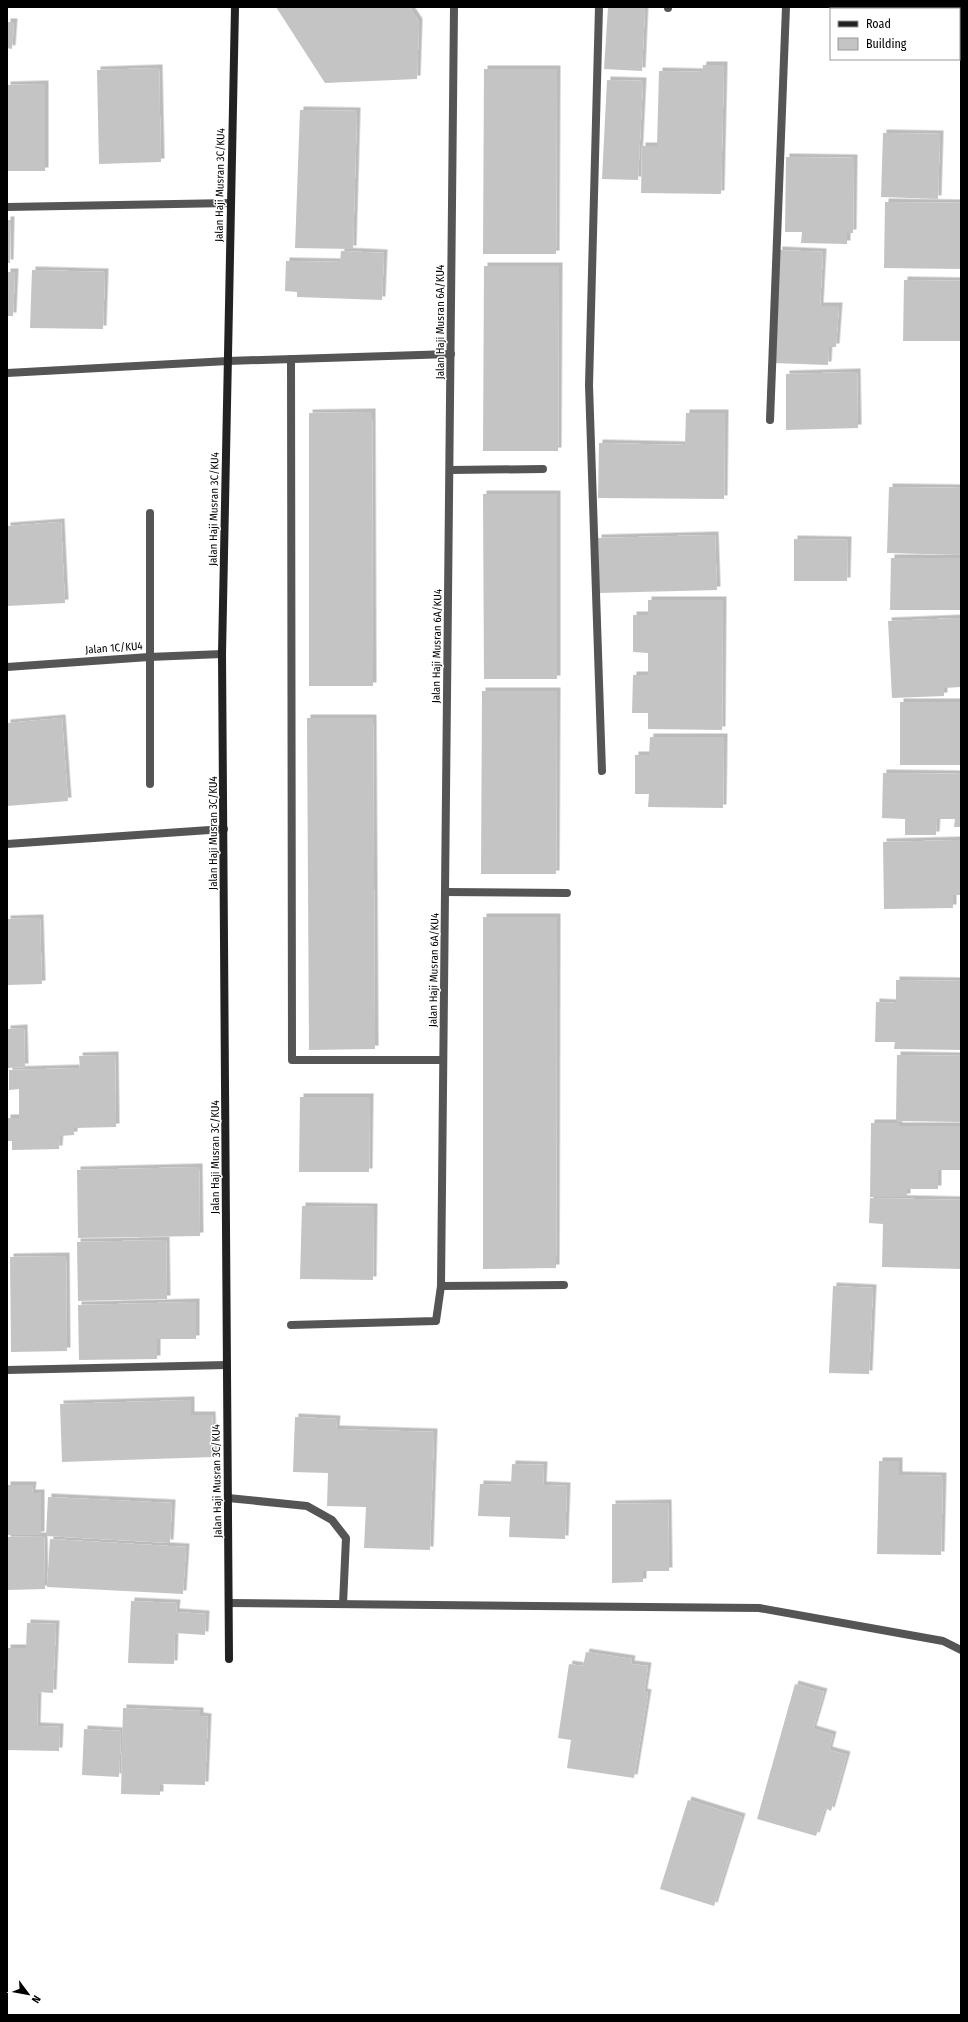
<svg xmlns="http://www.w3.org/2000/svg" width="968" height="2022" font-family="'Fira Sans Condensed',sans-serif">
<style>
.building{fill:#c4c4c4;filter:url(#shadow)}
.lines{fill:none;stroke-linecap:round;stroke-linejoin:round}
.lane{stroke:#555;stroke-width:8}
.street{stroke:#555;stroke-width:8}
.secondary{stroke:#222;stroke-width:8}
.labels{text-anchor:middle;dominant-baseline:central;stroke-width:3;stroke-linejoin:round;paint-order:stroke}
.street-label{font-size:11px;fill:#000;stroke:#fff}
</style>
<defs>
<filter id="shadow"><feDropShadow dx="3.5" dy="-3.5" stdDeviation="0" flood-color="#0004"/></filter>
</defs>
<rect width="100%" height="100%" fill="#fff"/>
<!-- building -->
<g class="building">
<path d="M276,7H409L419,22L417,79L325,83Z"/>
<path d="M608,7H645L642,71L604,69Z"/>
<path d="M889,7H961V46H959V9H889Z"/>
<path d="M7,22H14L12,49L7,48Z"/>
<path d="M703,65H724L721,194L641,193L642,146H657L659,71L702,72Z"/>
<path d="M159,68L161,162L99,164L97,70Z"/>
<path d="M484,69H557L556,254H483Z"/>
<path d="M607,80L643,81L638,180L602,179Z"/>
<path d="M45,84V171H7V85Z"/>
<path d="M300,110L357,111L353,249L295,248Z"/>
<path d="M883,133L940,134L938,199L881,197Z"/>
<path d="M786,157L854,158L853,233H847V244L801,243L802,232H785Z"/>
<path d="M885,202L961,203V269L884,268Z"/>
<path d="M7,220H11L10,263H7Z"/>
<path d="M779,250L823,252L820,306H839L836,347H829L828,365L773,363Z"/>
<path d="M341,251L384,253L382,300L297,297V292L285,291L286,261L340,262Z"/>
<path d="M484,266H559L558,451H483Z"/>
<path d="M32,270L105,272L103,329L30,328Z"/>
<path d="M7,272H15L13,316H7Z"/>
<path d="M904,280L961,281V341H903Z"/>
<path d="M857,372L858,428L786,430V374Z"/>
<path d="M372,412L373,686H309V413Z"/>
<path d="M686,413H725L724,499L598,498L599,443L685,445Z"/>
<path d="M889,487L961,488V555L887,553Z"/>
<path d="M483,494H557V679H484Z"/>
<path d="M61,522L65,603L7,606V526Z"/>
<path d="M715,535L717,590L599,593L598,538Z"/>
<path d="M794,539L848,540L847,581H794Z"/>
<path d="M891,558H961V610H890Z"/>
<path d="M648,600H723L722,730L648,729V713H632L633,675H648V653L633,652V615H648Z"/>
<path d="M961,618V687L944,688V696L892,698L888,621Z"/>
<path d="M482,691H557L556,874H481Z"/>
<rect x="900" y="702" width="61" height="63"/>
<path d="M62,718L68,801L7,806V723Z"/>
<path d="M307,718H373L375,1049L309,1050Z"/>
<path d="M650,737H724L723,808L648,807L649,794H635V755H649Z"/>
<path d="M883,773L961,774V827H954L955,819H937L936,835H905V819L882,818Z"/>
<path d="M961,840V895H953V908L884,909L883,842Z"/>
<path d="M483,917H557L556,1268L483,1269Z"/>
<path d="M40,918L42,984L7,985V919Z"/>
<path d="M896,980L961,981V1050L894,1049L895,1042H875L876,1002L896,1003Z"/>
<path d="M24,1028L25,1067L7,1068V1029Z"/>
<path d="M115,1055L116,1127L74,1128V1135L60,1136L59,1149L12,1150V1141H7V1118H19V1089L9,1090V1070L80,1068L79,1056Z"/>
<path d="M897,1055L961,1056V1122L896,1121Z"/>
<path d="M300,1097H370L369,1172H299Z"/>
<path d="M871,1123H899V1126H961V1170H938V1189H907V1197H870Z"/>
<path d="M199,1167L200,1236L78,1238L77,1170Z"/>
<path d="M870,1198L961,1200V1269L882,1267L883,1224L869,1223Z"/>
<path d="M302,1206L374,1207L373,1280L300,1279Z"/>
<path d="M166,1240L167,1299L78,1301L77,1242Z"/>
<path d="M66,1256L67,1351L11,1352L10,1257Z"/>
<path d="M833,1286L873,1288L869,1374L829,1373Z"/>
<path d="M196,1302V1339H157V1359L79,1360L78,1305Z"/>
<path d="M191,1400V1415H212L214,1457L62,1462L60,1404Z"/>
<path d="M295,1417L337,1419L336,1429L434,1432L430,1550L364,1548L366,1507L327,1506L328,1473L293,1472Z"/>
<path d="M879,1461H899V1475L943,1476L941,1555L877,1554Z"/>
<path d="M512,1464L544,1465L543,1485L567,1486L565,1539L509,1537L510,1517L478,1516L480,1484L511,1485Z"/>
<path d="M7,1485H33L32,1493H41V1535H7Z"/>
<path d="M48,1497L172,1503L170,1543L46,1536Z"/>
<path d="M668,1503L669,1571H643V1582L612,1583V1504Z"/>
<path d="M44,1536L45,1589L7,1590V1537Z"/>
<path d="M50,1539L186,1547L183,1594L47,1587Z"/>
<path d="M131,1601L177,1603L176,1612L206,1614L205,1635L175,1633L174,1664L128,1663Z"/>
<path d="M27,1623L56,1624L53,1693L38,1692L37,1726L60,1727L59,1751L7,1750V1648H26Z"/>
<path d="M586,1652L632,1659L631,1664L648,1666L644,1692L648,1693L634,1778L567,1768L571,1740L558,1738L569,1664L583,1666Z"/>
<path d="M795,1684L824,1692L813,1729L833,1735L829,1750L847,1755L831,1811L825,1808L816,1836L757,1819Z"/>
<path d="M123,1708L200,1711V1716L208,1717L205,1785L160,1784V1795L121,1794Z"/>
<path d="M84,1729L121,1731L119,1777L82,1775Z"/>
<path d="M688,1800L742,1817L714,1906L660,1889Z"/>
</g>
<g class="lines">
<!-- lane -->
<g class="lane">
<path d="M668,7V8"/>
<path d="M291,359L292,1060H443"/>
<path d="M450,470L543,469"/>
<path d="M446,892L567,893"/>
<path d="M291,1325L436,1321L441,1286L564,1285"/>
<path d="M228,1498L307,1506L332,1520L346,1538L343,1604"/>
</g>
<!-- street -->
<g class="street">
<path d="M599,7L589,385L602,771"/>
<path d="M7,207L231,203"/>
<path d="M7,373L228,361L451,354"/>
<path d="M770,420L786,7"/>
<path d="M7,667L149,657L222,654"/>
<path d="M150,784V513"/>
<path d="M7,844L224,829"/>
<path d="M441,1286L454,7"/>
<path d="M7,1370L227,1365"/>
<path d="M229,1603L759,1608L943,1641L961,1650"/>
</g>
<!-- secondary -->
<path class="secondary" d="M229,1659L222,654L235,7"/>
</g>
<g class="labels">
<!-- street labels -->
<g class="street-label">
<text transform="translate(220 185) rotate(-89)">Jalan Haji Musran 3C/KU4</text>
<text transform="translate(440 322) rotate(-90)">Jalan Haji Musran 6A/KU4</text>
<text transform="translate(214 509) rotate(-89)">Jalan Haji Musran 3C/KU4</text>
<text transform="translate(437 646) rotate(-89)">Jalan Haji Musran 6A/KU4</text>
<text transform="translate(114 648) rotate(-4)">Jalan 1C/KU4</text>
<text transform="translate(213 833) rotate(-90)">Jalan Haji Musran 3C/KU4</text>
<text transform="translate(434 970) rotate(-89)">Jalan Haji Musran 6A/KU4</text>
<text transform="translate(215 1157) rotate(-90)">Jalan Haji Musran 3C/KU4</text>
<text transform="translate(217 1481) rotate(-91)">Jalan Haji Musran 3C/KU4</text>
</g>
</g>
<!-- border -->
<rect width="968" height="2022" fill="none" stroke="#000000" stroke-width="16"/>
<!-- legend -->
<rect x="830" y="8" width="130" height="52" fill="#ffffff" stroke="#999999"/>
<rect x="838" y="21" width="20" height="6" fill="#222222" stroke="#999999"/>
<text x="866" y="28" font-size="12" fill="#000000">Road</text>
<rect x="838" y="38" width="20" height="12" fill="#c4c4c4" stroke="#999999"/>
<text x="866" y="48" font-size="12" fill="#000000">Building</text>
<!-- north arrow -->
<g transform="translate(28 1994) rotate(122)" stroke="#ffffff" stroke-width="3" paint-order="stroke">
<path d="M0-3L7 15L0 10L-7 15Z" fill="#000000"/>
<text y="-6" font-size="11" font-weight="bold" text-anchor="middle" fill="#000000">N</text>
</g>
</svg>
